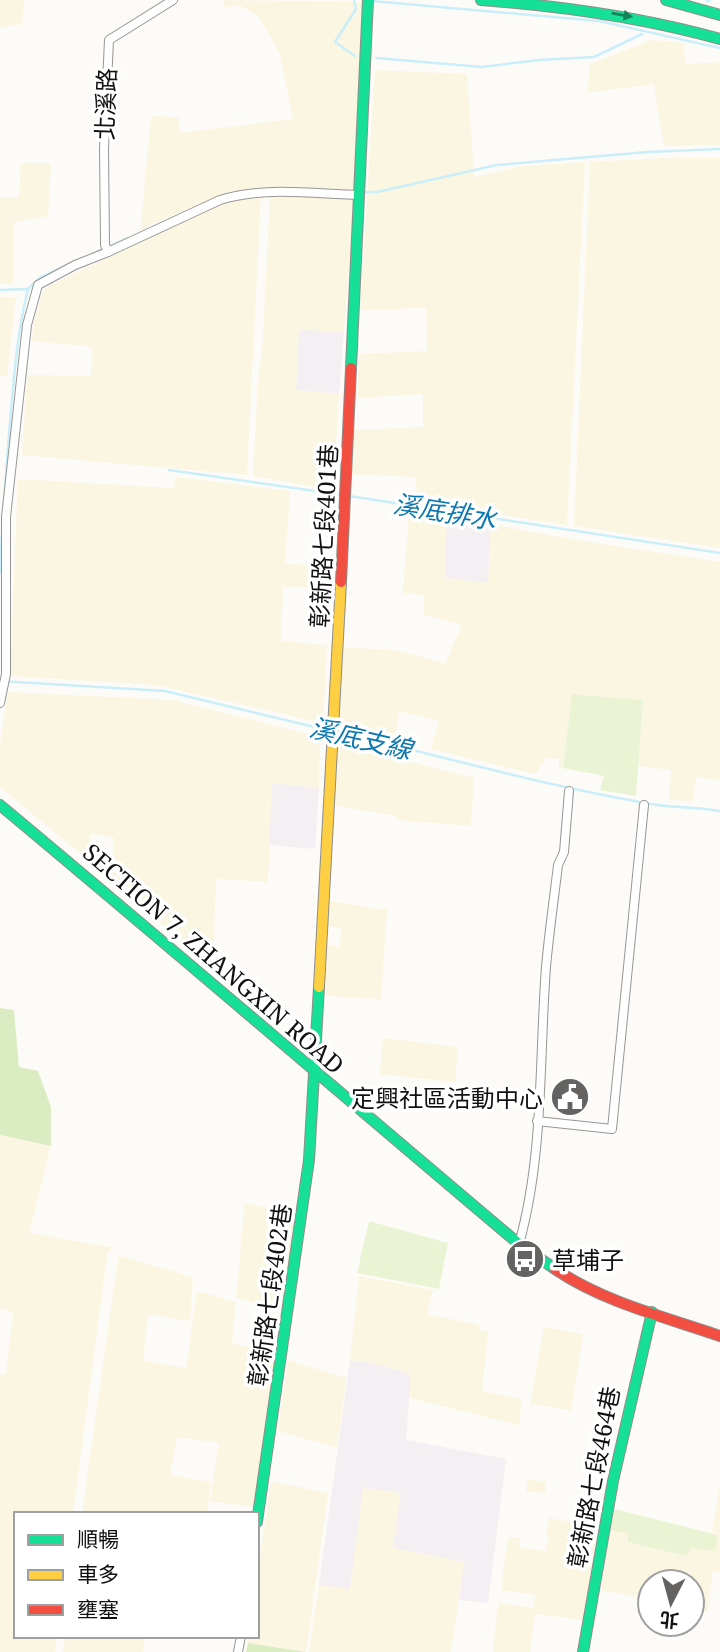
<svg xmlns="http://www.w3.org/2000/svg" width="720" height="1652" font-family="'Noto Serif','Noto Sans TC',serif">
<style>
.industrial{fill:#f4eff3}
.farmland{fill:#faf6e2}
.green{fill:#eaf4d5}
.forest{fill:#dbecc2}
.lines{fill:none;stroke-linecap:round;stroke-linejoin:round}
.stream{stroke:#caeefa;stroke-width:2.5}
.street-casing{stroke:#979695;stroke-width:10}
.fast-casing{stroke:#8e8d8b;stroke-width:12}
.slow-casing{stroke:#8e8d8b;stroke-width:12}
.jam-casing{stroke:#8e8d8b;stroke-width:12}
.street{stroke:#fffefe;stroke-width:8}
.fast{stroke:#16e098;stroke-width:10}
.slow{stroke:#ffcf43;stroke-width:10}
.jam{stroke:#f24e42;stroke-width:10}
.oneway{fill:#14835b}
.labels{text-anchor:middle;dominant-baseline:central;stroke-width:7;stroke-linejoin:round;paint-order:stroke}
.street-label{font-size:24px;fill:#111;stroke:#fff}
.poi-label{font-size:24px;fill:#111;stroke:#fff;text-anchor:end}
.water-label{font-size:26px;font-style:italic;fill:#0d78b0;stroke:#fff}
</style>
<rect width="100%" height="100%" fill="#fdfbf7"/>
<!-- industrial -->
<g class="industrial">
<path d="M299,329L344,332L339,394L296,390Z"/>
<path d="M447,517L491,524L488,583L444,578Z"/>
<path d="M272,783L319,788L315,849L268,845Z"/>
<path d="M350,1360L374,1363L411,1374L406,1440L506,1459L488,1603L459,1600L464,1562L393,1548L400,1493L364,1488L350,1590L319,1585Z"/>
</g>
<!-- farmland -->
<g class="farmland">
<path d="M0,0H24L22,24L0,28Z"/>
<path d="M223,0L364,2L357,189L230,191L143,228L140,233L151,116L178,117L180,133L293,119L280,54L259,17L239,5L224,8Z"/>
<path d="M652,40L684,43L685,64L720,62V145L664,146L654,84L587,93L590,64Z"/>
<path d="M375,70L467,74L474,177L523,166L585,162L567,525L415,502L416,477L349,474L353,430L423,427V394L357,398L359,354L427,351L426,308L360,310Z"/>
<path d="M663,158H720V548L574,526L590,162Z"/>
<path d="M21,163H51L48,216L14,222L13,284H0V197L19,198Z"/>
<path d="M261,195L247,475L22,455L27,375L91,376L93,347L32,341L35,315L44,290L55,283L229,200Z"/>
<path d="M270,195L354,199L344,332L299,330L296,390L339,394L333,490L253,476L258,383L263,338Z"/>
<path d="M0,297H16L7,376H0Z"/>
<path d="M175,477L290,491L285,563L330,568L328,589L283,586L281,641L327,645L323,723L156,685L10,676L18,479L174,488Z"/>
<path d="M409,512L447,517L445,578L488,583L491,524L570,539L720,562V781L696,777L693,801L669,800L671,770L637,766L642,700L572,694L563,768H559V759L546,758L535,774L431,749L439,721L399,711L395,740L338,726L343,647L402,651L445,664L462,625L424,615V595L403,593Z"/>
<path d="M8,692L172,700L320,737L319,788L272,783L268,882L216,879L213,969L95,865H113L114,838L91,833L86,858L0,787V744Z"/>
<path d="M336,743L474,778L471,826L397,820L396,816L333,805Z"/>
<path d="M330,901L387,910L381,999L326,996V945L340,947L341,928L326,925Z"/>
<path d="M383,1038L458,1047L455,1082L380,1074Z"/>
<path d="M0,1135L51,1146L29,1233L112,1247L107,1255L73,1514H16V1636H57L55,1652H0V1374L6,1375L13,1312L0,1308Z"/>
<path d="M245,1202L299,1217L284,1310L236,1298Z"/>
<path d="M120,1256L193,1277L190,1321L148,1314L143,1361L186,1368L197,1291L236,1302L232,1343L281,1357L259,1508L210,1501L219,1443L177,1437L170,1475L211,1482L207,1514H82L118,1258Z"/>
<path d="M359,1276L433,1290L427,1314L479,1325V1330L488,1332L482,1391L522,1399L519,1425L410,1398V1374L374,1363L350,1360Z"/>
<path d="M544,1327L583,1334L571,1410L530,1404Z"/>
<path d="M288,1360L346,1378L337,1448L278,1431Z"/>
<path d="M528,1479L545,1482L546,1493L526,1492Z"/>
<path d="M271,1481L328,1493L306,1652L248,1643L249,1636H257V1578Z"/>
<path d="M720,1483V1573L713,1571L707,1612L692,1609V1582H650V1600L601,1590L610,1530L628,1533L686,1556L691,1548L718,1535L712,1532Z"/>
<path d="M363,1488L400,1493L393,1548L464,1562L451,1652H309L319,1585L350,1589Z"/>
<path d="M549,1518L598,1527L583,1620L535,1614L530,1652H493L498,1603L533,1608L536,1595L501,1590L508,1537L520,1538L519,1547L545,1551L549,1536L546,1535Z"/>
<path d="M65,1636H145L143,1652H63Z"/>
</g>
<!-- green -->
<g class="green">
<path d="M572,694L643,700L636,796L600,790L604,776L563,768Z"/>
<path d="M369,1221L448,1243L439,1289L357,1273Z"/>
<path d="M615,1509L718,1535L715,1551L691,1548L686,1556L628,1542V1533L610,1530Z"/>
</g>
<!-- forest -->
<g class="forest">
<path d="M0,1008L14,1010L19,1067L38,1071L51,1107V1146L0,1135Z"/>
<path d="M248,1643L306,1652H246Z"/>
</g>
<g class="lines">
<!-- stream -->
<g class="stream">
<path d="M354,0L356,9L335,42L355,56"/>
<path d="M372,1L599,21L720,48"/>
<path d="M707,1L710,0"/>
<path d="M376,58L482,67L539,60L594,57L642,34"/>
<path d="M363,192H377L497,165L648,152L720,149"/>
<path d="M92,254L128,238"/>
<path d="M28,289L40,278L67,265"/>
<path d="M0,290L28,289C17,333 14,377 10,422C6,472 2,522 0,573"/>
<path d="M169,470L343,495"/>
<path d="M349,496L720,553"/>
<path d="M0,681L165,691L331,731"/>
<path d="M338,732C442,756 545,786 651,804C674,808 697,807 720,811"/>
</g>
<!-- street casing -->
<g class="street-casing">
<g id="street">
<path d="M108,252L220,200C265,186 314,194 360,195"/>
<path d="M0,703L6,674V517L27,325L38,285L75,265L108,252L105,245L104,149L109,40L173,0"/>
<path d="M537,1121L612,1129L644,805"/>
<path d="M519,1244C544,1155 539,1059 546,967C549,933 554,899 558,865L564,852L569,791"/>
<path d="M238,1652L241,1636"/>
</g>
</g>
<!-- fast casing -->
<g class="fast-casing">
<g id="fast">
<path d="M481,0C562,6 641,17 720,39"/>
<path d="M666,0L720,15"/>
<path d="M351,368L368,0"/>
<path d="M0,805C174,950 346,1098 519,1244L555,1269"/>
<path d="M257,1522L309,1160L319,987"/>
<path d="M583,1652L613,1481L652,1312"/>
</g>
</g>
<!-- slow casing -->
<g class="slow-casing">
<path id="slow" d="M319,987L341,582"/>
</g>
<!-- jam casing -->
<g class="jam-casing">
<g id="jam">
<path d="M341,582L351,368"/>
<path d="M555,1269C603,1302 665,1317 720,1336"/>
</g>
</g>
<!-- street -->
<use href="#street" class="street"/>
<!-- fast -->
<use href="#fast" class="fast"/>
<!-- slow -->
<use href="#slow" class="slow"/>
<!-- jam -->
<use href="#jam" class="jam"/>
</g>
<!-- one-way arrows -->
<defs><path id="oneway-solid" d="M-6-.8H1V-3.2L6.5 0L1 3.2V.8H-6Z" transform="scale(1.75)"/></defs>
<use class="oneway" href="#oneway-solid" transform="translate(622 15) rotate(10)"/>
<!-- icons -->
<defs>
<g id="civic-disc" transform="scale(2.0125)"><circle r="9.5" fill="#646362" stroke="#fff"/><path d="M-.6-6.5H3V-4.5H.6V-3L4-1V1h2V6H-6V1h2V-1L-.6-3ZM-1.2 2.5V6h2.4V2.5Z" fill="#fff"/></g>
<g id="bus-disc" transform="scale(2.0125)"><circle r="9.5" fill="#646362" stroke="#fff"/><path d="M-5-6H5V4H4V6H2V4H-2V6H-4V4H-5ZM-3.5-4V0h7V-4ZM-3.5 1.2v1.5H-2V1.2ZM2 1.2v1.5H3.5V1.2Z" fill="#fff"/></g>
</defs>
<g fill-rule="evenodd">
<use href="#civic-disc" x="570" y="1097"/>
<use href="#bus-disc" x="525" y="1259"/>
</g>
<g class="labels">
<!-- street labels -->
<g class="street-label">
<text transform="translate(105 104) rotate(-88)">北溪路</text>
<text transform="translate(323 536) rotate(-87)">彰新路七段401巷</text>
<text transform="translate(214 958) rotate(41)">SECTION 7, ZHANGXIN ROAD</text>
<text transform="translate(269 1295) rotate(-82)">彰新路七段402巷</text>
<text transform="translate(593 1477) rotate(-79)">彰新路七段464巷</text>
</g>
<!-- poi labels -->
<g class="poi-label">
<text x="543" y="1097">定興社區活動中心</text>
<text x="552" y="1259" text-anchor="start">草埔子</text>
</g>
<!-- water labels -->
<g class="water-label">
<text transform="translate(445 511) rotate(9)">溪底排水</text>
<text transform="translate(361 738) rotate(13)">溪底支線</text>
</g>
</g>
<!-- legend -->
<rect x="14" y="1512" width="245" height="126" fill="#ffffff" stroke="#a0a0a0" stroke-width="2"/>
<rect x="28" y="1535" width="35" height="10" fill="#16e098" stroke="#a0a0a0" stroke-width="2"/>
<text x="77" y="1547" font-size="21" fill="#111111">順暢</text>
<rect x="28" y="1570" width="35" height="10" fill="#ffcf43" stroke="#a0a0a0" stroke-width="2"/>
<text x="77" y="1582" font-size="21" fill="#111111">車多</text>
<rect x="28" y="1605" width="35" height="10" fill="#f24e42" stroke="#a0a0a0" stroke-width="2"/>
<text x="77" y="1617" font-size="21" fill="#111111">壅塞</text>
<!-- north arrow -->
<g transform="translate(671 1603) rotate(186)"><circle r="33" fill="#ffffff" stroke="#a0a0a0" stroke-width="2"/>
<path d="M0-5L12 26L0 18L-12 26Z" fill="#646362"/>
<text y="-10" font-size="19" font-weight="bold" text-anchor="middle" fill="#111111">北</text>
</g>
</svg>
